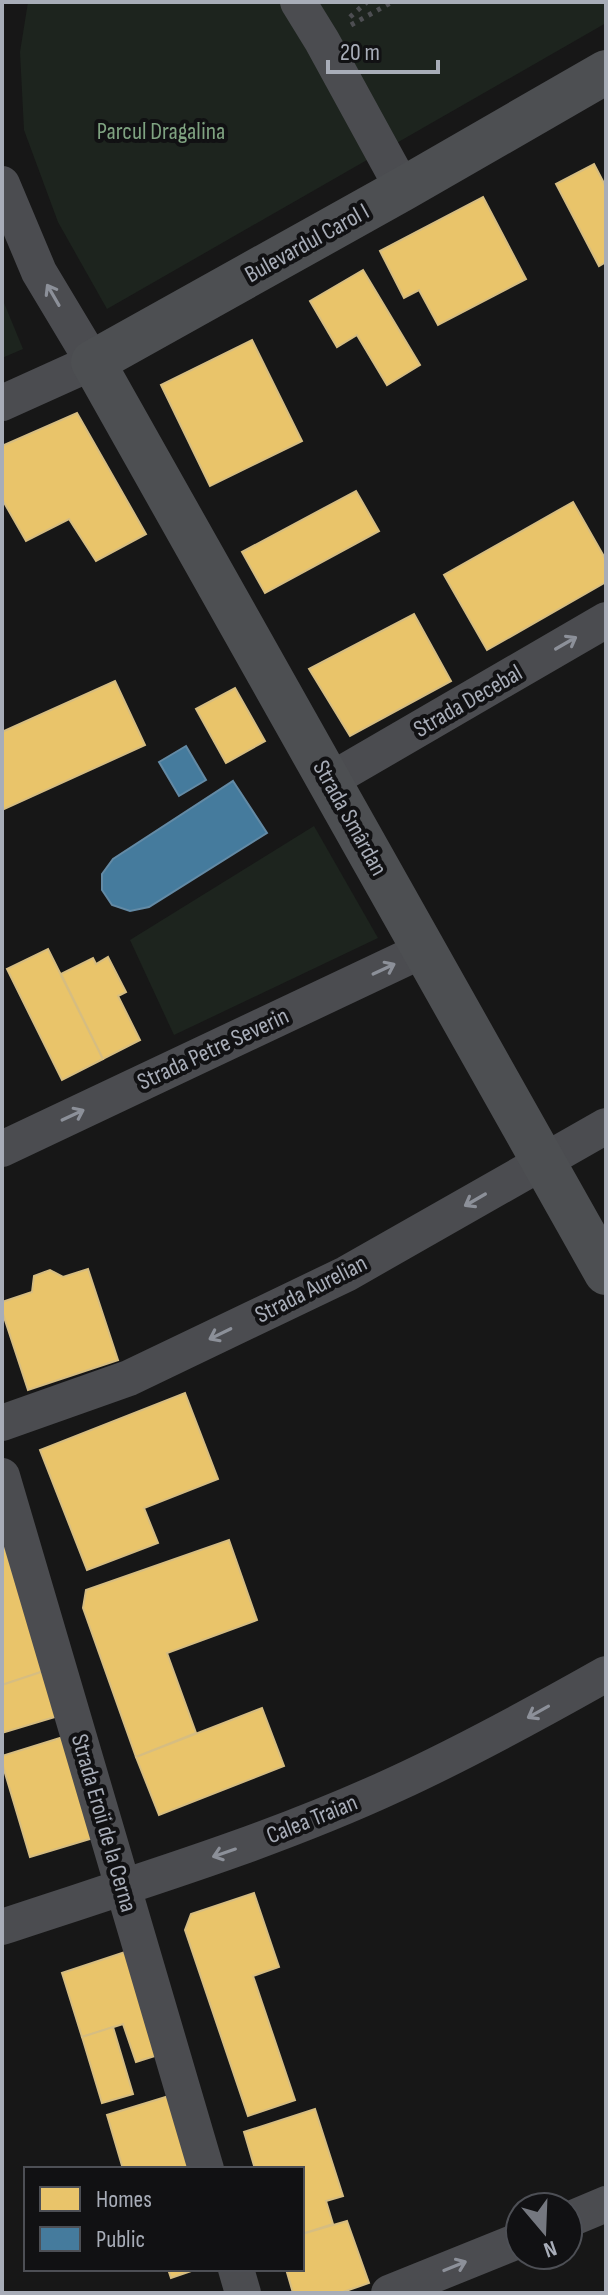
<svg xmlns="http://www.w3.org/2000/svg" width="608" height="2295" font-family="'Sofia Sans Condensed',sans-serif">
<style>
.green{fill:#1d241e}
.homes{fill:#e9c46a;stroke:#d6bd81;stroke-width:2}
.public{fill:#457b9d;stroke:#638aa5;stroke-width:2}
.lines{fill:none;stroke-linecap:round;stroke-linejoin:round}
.path{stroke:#4d4e52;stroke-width:5;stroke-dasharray:4 6;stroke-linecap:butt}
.minor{stroke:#4b4c50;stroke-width:36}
.major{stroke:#4d4f52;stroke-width:44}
.oneway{stroke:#8c9099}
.labels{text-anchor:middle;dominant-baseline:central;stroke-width:8;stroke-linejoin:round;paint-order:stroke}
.park-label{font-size:24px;fill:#7fa381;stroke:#111113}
.street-label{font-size:24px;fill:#a8adb8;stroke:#111113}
</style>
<rect width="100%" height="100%" fill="#171717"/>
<!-- green -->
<g class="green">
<path d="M28,2H606V23L107,309L58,222L24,130L20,52Z"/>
<path d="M2,298L23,349L2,358Z"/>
<path d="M314,826L378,938L174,1035L130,940Z"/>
</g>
<!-- homes -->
<g class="homes">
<path d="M594,164L606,187V262L599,266L556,184Z"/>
<path d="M483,197L526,279L438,325L419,290L404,298L380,251Z"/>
<path d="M363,270L420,365L387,385L357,335L337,347L310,301Z"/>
<path d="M252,340L302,441L210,486L161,385Z"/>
<path d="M77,413L146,534L96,561L69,519L26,541L2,499V446Z"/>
<path d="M356,491L379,531L265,593L242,552Z"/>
<path d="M573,502L606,560V582L487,650L444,575Z"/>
<path d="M414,614L451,681L350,736L309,669Z"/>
<path d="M115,681L145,745L2,810V732Z"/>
<path d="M235,688L265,741L226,763L196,709Z"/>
<path d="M48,949L103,1059L62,1080L7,969Z"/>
<path d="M108,957L126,992L118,996L140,1040L103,1059L61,974L93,958L96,964Z"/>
<path d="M88,1269L118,1360L28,1390L2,1311V1302L32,1292L34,1276L50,1270L63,1277Z"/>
<path d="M185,1393L218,1479L144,1508L158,1543L87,1570L40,1450Z"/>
<path d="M2,1539L44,1671L2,1685Z"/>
<path d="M229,1540L257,1620L167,1653L196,1733L136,1757L83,1608L86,1590Z"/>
<path d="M44,1671L58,1716L2,1733V1685Z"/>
<path d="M262,1708L284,1766L159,1815L136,1757Z"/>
<path d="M63,1737L93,1838L30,1857L2,1763V1756Z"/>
<path d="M254,1893L279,1967L253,1976L295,2100L248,2116L185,1930L191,1914Z"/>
<path d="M131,1950L164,2053L136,2062L123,2024L82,2037L62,1973Z"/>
<path d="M113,2027L133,2094L102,2103L82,2037Z"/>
<path d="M172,2095L193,2169H123L107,2115Z"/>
<path d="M315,2109L343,2196L326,2201L333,2224L302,2234V2169H255L244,2132Z"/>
<path d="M347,2221L369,2283L340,2293H293L286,2269H302V2234Z"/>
<path d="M168,2269H197L171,2278Z"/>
</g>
<!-- public -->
<g class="public">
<path d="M186,746L206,780L179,796L159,762Z"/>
<path d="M233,781L267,833L149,907L130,911L112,905L102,890V874L113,859Z"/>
</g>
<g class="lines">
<!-- path -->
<g class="path">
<path d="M350,17L367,2"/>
<path d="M351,25L392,2"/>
</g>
<!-- minor -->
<g class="minor">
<path d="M298,2L322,41L403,189"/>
<path d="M2,184L39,272L93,362L2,403"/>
<path d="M329,781L606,620"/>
<path d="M2,1149L423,950"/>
<path d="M2,1423L129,1378L346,1274L606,1126"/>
<path d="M2,1476L206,2169"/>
<path d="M2,1927C134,1883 269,1843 396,1784C468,1751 537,1713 606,1674"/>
<path d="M568,2220L606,2204"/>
<path d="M236,2269L243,2293"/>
<path d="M389,2293L520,2240"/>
</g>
<!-- major -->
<path class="major" d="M606,72L403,189L93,362L606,1273"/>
</g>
<!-- one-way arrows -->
<defs><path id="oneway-shaft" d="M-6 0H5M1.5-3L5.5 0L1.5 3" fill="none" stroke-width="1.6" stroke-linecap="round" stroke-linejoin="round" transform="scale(2)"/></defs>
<g class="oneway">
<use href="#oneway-shaft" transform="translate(53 295) rotate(-120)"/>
<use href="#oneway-shaft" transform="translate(566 643) rotate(-30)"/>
<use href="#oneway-shaft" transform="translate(384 969) rotate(-25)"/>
<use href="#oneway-shaft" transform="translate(73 1115) rotate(-25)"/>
<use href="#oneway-shaft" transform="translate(475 1200) rotate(150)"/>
<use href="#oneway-shaft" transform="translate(220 1334) rotate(154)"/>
<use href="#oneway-shaft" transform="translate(538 1712) rotate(151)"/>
<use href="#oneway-shaft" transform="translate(224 1853) rotate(161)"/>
<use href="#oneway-shaft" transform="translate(455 2266) rotate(-22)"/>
</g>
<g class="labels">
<!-- park labels -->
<g class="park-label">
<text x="161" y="131">Parcul Dragalina</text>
</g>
<!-- street labels -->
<g class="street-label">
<text transform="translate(307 243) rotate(-29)">Bulevardul Carol I</text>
<text transform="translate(468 701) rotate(-30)">Strada Decebal</text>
<text transform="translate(350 818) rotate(61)">Strada Smârdan</text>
<text transform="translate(213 1049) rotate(-25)">Strada Petre Severin</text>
<text transform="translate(311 1289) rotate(-27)">Strada Aurelian</text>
<text transform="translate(312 1819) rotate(-22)">Calea Traian</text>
<text transform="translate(104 1823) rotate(74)">Strada Eroii de la Cerna</text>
</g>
</g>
<!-- border -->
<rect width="608" height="2295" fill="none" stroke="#a8adb8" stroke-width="8"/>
<!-- legend -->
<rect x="24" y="2167" width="280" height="104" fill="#111113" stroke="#4d4f55" stroke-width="2"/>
<rect x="40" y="2187" width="40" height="24" fill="#e9c46a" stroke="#4d4f55" stroke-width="2"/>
<text x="96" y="2207" font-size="24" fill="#a8adb8">Homes</text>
<rect x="40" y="2227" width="40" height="24" fill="#457b9d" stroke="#4d4f55" stroke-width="2"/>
<text x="96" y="2247" font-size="24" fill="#a8adb8">Public</text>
<!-- north arrow -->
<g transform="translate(544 2231) rotate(161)"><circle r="38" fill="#111113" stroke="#4d4f55" stroke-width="2"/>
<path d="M0-6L14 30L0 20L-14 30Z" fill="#757880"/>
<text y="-12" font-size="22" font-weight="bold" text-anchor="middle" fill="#a8adb8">N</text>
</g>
<!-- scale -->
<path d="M328 60v12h110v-12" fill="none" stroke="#a8adb8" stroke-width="4"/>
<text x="340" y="60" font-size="24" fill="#a8adb8" stroke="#111113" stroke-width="6" paint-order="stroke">20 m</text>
</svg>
